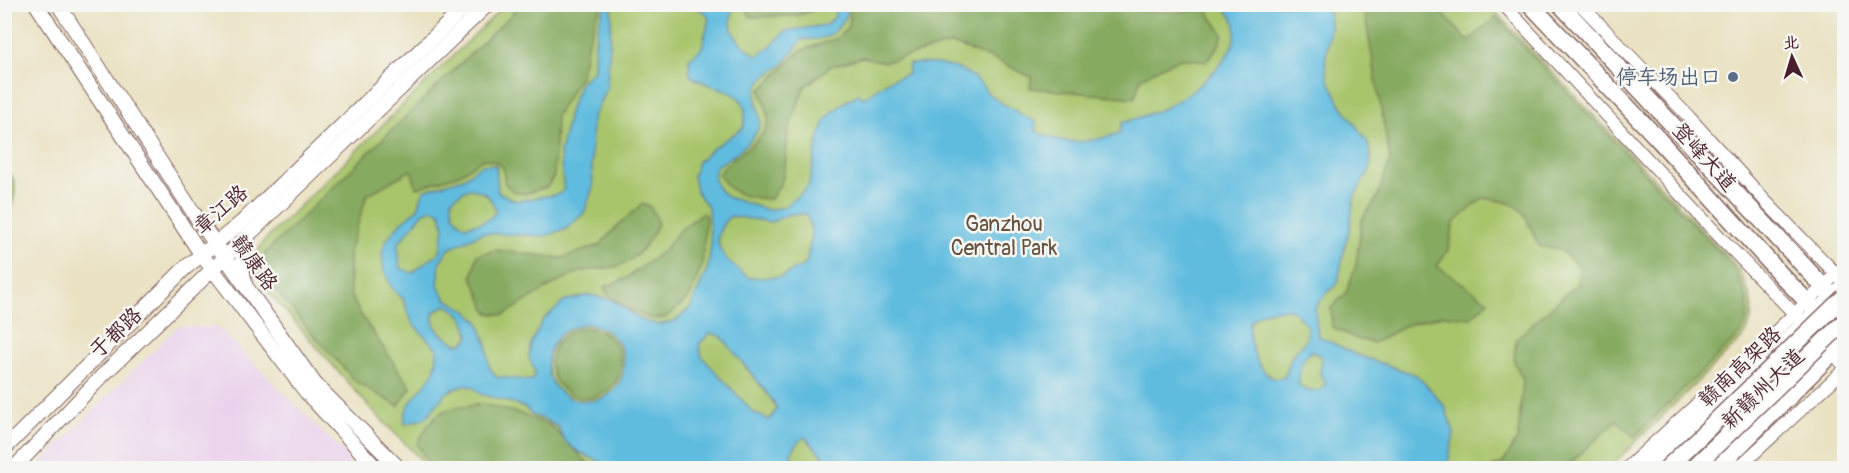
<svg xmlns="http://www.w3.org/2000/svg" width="1849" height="473" font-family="Pangolin,'LXGW WenKai TC',sans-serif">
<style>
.built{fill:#ead1ec}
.green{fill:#a8c56c;stroke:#79724c;stroke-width:1.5}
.forest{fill:#86aa60;stroke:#686446;stroke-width:1.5}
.water{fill:#61bcdf;stroke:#566e85;stroke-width:1.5;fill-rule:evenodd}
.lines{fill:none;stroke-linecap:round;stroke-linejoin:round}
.tertiary-casing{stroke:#826360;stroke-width:14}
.secondary-casing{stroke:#826360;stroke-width:16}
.primary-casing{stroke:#826360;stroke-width:19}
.trunk-casing{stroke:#826360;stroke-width:19}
.tertiary{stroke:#fff;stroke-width:12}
.secondary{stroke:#fff;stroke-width:14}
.primary{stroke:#fff;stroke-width:16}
.trunk{stroke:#fff;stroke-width:16}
.trunk-bridge-casing{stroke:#826360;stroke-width:19;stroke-linecap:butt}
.trunk-bridge{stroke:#fff;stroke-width:16}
.service-dot{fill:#5c6f8a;stroke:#f6f6f2;stroke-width:2}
.labels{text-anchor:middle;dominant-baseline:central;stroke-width:5;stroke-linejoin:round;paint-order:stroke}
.service-label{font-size:21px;fill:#4e5e75;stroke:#f6f6f2;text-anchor:end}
.street-label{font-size:21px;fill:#4a1f2b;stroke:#f6f6f2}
.park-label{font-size:21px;fill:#66513e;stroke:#f6f6f2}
</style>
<rect width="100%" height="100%" fill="#f6f6f2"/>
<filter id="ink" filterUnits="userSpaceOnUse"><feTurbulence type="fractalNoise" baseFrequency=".0167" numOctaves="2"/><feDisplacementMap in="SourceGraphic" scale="12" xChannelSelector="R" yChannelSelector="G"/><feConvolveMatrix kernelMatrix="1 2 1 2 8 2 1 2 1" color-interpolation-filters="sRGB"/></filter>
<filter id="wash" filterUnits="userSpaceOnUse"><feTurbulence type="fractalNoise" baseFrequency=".008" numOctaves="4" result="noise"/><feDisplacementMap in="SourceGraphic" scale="24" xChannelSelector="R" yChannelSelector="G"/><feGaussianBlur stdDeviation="1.35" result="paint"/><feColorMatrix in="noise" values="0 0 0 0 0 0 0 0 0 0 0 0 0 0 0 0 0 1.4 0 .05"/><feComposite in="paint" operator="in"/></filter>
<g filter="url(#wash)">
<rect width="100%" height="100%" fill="#eae2c3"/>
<!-- built -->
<path class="built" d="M178,326L218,328L348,457V468H36Z"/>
<!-- green -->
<g class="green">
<path d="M1488,4L1736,265C1749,289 1758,307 1746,334L1609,468H429L373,411L264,287C253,271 252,257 264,241L505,5Z"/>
<path d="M5,170C21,180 15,203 5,216Z"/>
</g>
<!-- forest -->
<g class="forest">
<path d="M1363,4L1435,5L1468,41L1496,17L1732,265C1744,287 1754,307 1743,331L1634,437L1617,420L1565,468H1489L1503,463L1518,438L1523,379L1514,362L1516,339L1578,283L1580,268L1560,249L1539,246C1521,208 1528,204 1483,198L1454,223L1448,250L1437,266L1488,301L1471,318L1443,315L1406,325L1374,343L1357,339L1332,327L1331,308L1346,293L1356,265L1362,219L1377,198L1390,160Z"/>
<path d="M521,5H603L597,14L587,45L581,75L556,116L554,176L547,187L524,194L513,191L505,184L503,167L494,161L482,159L460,174L417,188L411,170L367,195L349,252L350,294L361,315L411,388L398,406L356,382L308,329L269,282L264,269L265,253Z"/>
<path d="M744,5H817L818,9L796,16L751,17Z"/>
<path d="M1124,5L1133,10L1176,12L1202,9L1208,12L1223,34L1218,47L1205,62C1179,52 1163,67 1141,78L1135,98L1030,88L1031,77L998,61L952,44L884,62L863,57L831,66L804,88L788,132L785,168L781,183L771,199C749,198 729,196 719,174C730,153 767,144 768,119C769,111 763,99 760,91L800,51L836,39L848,27L850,18L849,5Z"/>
<path d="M642,204L649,206L655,214L658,224C649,241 638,260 618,266C605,270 590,268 577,273C551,284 528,300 504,315L488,313L472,277L477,255L496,250L562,258L600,245L617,226Z"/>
<path d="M702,213L706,216L702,266L689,298L665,318L652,319L626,308L608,295L604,287L625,279L663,251L680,230Z"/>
<circle cx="586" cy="363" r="35"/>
<path d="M483,404L521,414L550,425L593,468H436L427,461L417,444C438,405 442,410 483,404Z"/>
</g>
<!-- water -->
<path class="water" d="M606,5H615L612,9L607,87L592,119L591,150L593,187L584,213L566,229L545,236L482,233L449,249L440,261L438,286L446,299L464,309L478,321L487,345L489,367L496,377C508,377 521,381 533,380L535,372L529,357L531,343L543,320L565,301L589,295L612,300L642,320L659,325L677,320L691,307L708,267L711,245L708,207L696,191L693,176L698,162L713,148L743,128C755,86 716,92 690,76L689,59L702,48L709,19L705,12L689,5H734C725,32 736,40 757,56L770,47L786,31L826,25L835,17V5H845L847,15C834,36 826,41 802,39C796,47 789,59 782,65C775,71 762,76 758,86C753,95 758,108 760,118C763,136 731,158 716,166L714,180L719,189L727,197L768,210L784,207L803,192L809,185L818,140L826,119L842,104L858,94L863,98L890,80L908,74L909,64C933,62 961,64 979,82C983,85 985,90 988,93C1002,105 1020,113 1036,122V131C1064,147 1090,143 1120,133L1122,123C1137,118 1152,114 1166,107C1192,94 1250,51 1232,17C1229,12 1222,8 1218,5H1326L1329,9L1330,27L1325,64L1328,79L1341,105L1367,141L1371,154L1370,169L1354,197L1350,227L1345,245L1338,283L1321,299L1315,309L1318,336L1357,355L1416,375L1429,388L1445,407L1454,433L1447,468H834L805,437L799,441L791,453L796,468H607L603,463L577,451L565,441L558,427L546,420L532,415L525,408L516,404L481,394L473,387L462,385L446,393L426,418L405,424C402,403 424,390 433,373C437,366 437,357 437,349L413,324L403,299L392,288L384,271L382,254L386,241L397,227L418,208L424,190L464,178L481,165H496L498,192L516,201L559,194L564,190L560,153L570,109L580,83L594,70C594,46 595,26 606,5ZM471,189C486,191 491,197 496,211C490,222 477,224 465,226C454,218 451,213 452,199L465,190ZM434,209L441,213L444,227L440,252L412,273L400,268L398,244L424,212ZM790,214H807L812,235L806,264L781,277L749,278C726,261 703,243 730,216L771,222ZM446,305C461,312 468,321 469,337L464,343L457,344C445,337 428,327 434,312ZM1291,309L1307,325V339L1292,356L1285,377L1276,379C1256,372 1248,342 1250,323C1259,309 1275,309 1291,309ZM588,324C640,332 633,404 584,401C534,398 536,327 588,324ZM710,333L721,336L770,397L777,408L770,420L754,413L702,357L699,344ZM1311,351L1322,357L1320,374L1326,384L1319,391H1308L1299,386C1299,371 1300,361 1311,351Z"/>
</g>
<g filter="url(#ink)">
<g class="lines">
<!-- tertiary casing -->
<g class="tertiary-casing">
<g id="tertiary">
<path d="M1503,4L1717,234L1844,365"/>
<path d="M1580,4L1689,117L1768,204L1844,282"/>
<path d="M4,6L6,4"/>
<path d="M1627,468C1699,401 1774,336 1844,266"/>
<path d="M1738,468L1844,370"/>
</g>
</g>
<!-- secondary casing -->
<g class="secondary-casing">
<g id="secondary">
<path d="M36,4L201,254L306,392L376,468"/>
<path d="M58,4L193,212L315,384L399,468"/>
<path d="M245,283C240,267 241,253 248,238"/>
<path d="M4,449L185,268L241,223L468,4"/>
<path d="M14,468L104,374L488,4"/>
</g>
</g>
<!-- primary casing -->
<g class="primary-casing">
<g id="primary">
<path d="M1530,4L1659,140L1783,277L1844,339"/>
<path d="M1560,4L1844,309"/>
<path d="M1751,374L1844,287"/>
<path d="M1779,406L1844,341"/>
</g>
</g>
<!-- trunk casing -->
<g class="trunk-casing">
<g id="trunk">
<path d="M1641,468L1760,364"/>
<path d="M1717,468L1789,397"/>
</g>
</g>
<!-- tertiary -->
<use href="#tertiary" class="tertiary"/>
<!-- secondary -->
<use href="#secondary" class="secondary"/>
<!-- primary -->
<use href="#primary" class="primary"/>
<!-- trunk -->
<use href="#trunk" class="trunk"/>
<!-- trunk-bridge casing -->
<g class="trunk-bridge-casing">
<g id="trunk-bridge">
<path d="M1667,468L1844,297"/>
<path d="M1693,468L1844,322"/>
</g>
</g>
<!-- trunk-bridge -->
<use href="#trunk-bridge" class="trunk-bridge"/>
</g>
</g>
<!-- markers -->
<circle class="service-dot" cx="1733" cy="77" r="6"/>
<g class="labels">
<!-- service labels -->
<g class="service-label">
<text x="1721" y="77">停车场出口</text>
</g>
<!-- street labels -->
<g class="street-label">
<text transform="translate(1704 157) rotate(48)">登峰大道</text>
<text transform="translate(221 210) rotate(-41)">章江路</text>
<text transform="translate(254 263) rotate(54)">赣康路</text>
<text transform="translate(116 333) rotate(-44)">于都路</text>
<text transform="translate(1740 367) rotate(-44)">赣南高架路</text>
<text transform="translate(1763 389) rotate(-44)">新赣州大道</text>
</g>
<!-- park labels -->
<g class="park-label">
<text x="1004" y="224">Ganzhou<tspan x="1004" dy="24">Central Park</tspan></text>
</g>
</g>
<!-- margin -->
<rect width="1849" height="473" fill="none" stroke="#f6f6f2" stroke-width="24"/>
<!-- north arrow -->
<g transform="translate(1792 57) rotate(356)" stroke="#f6f6f2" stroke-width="4.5" paint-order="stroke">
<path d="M0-4.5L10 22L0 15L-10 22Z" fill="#4a1f2b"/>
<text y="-9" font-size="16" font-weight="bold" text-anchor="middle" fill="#4a1f2b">北</text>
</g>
</svg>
